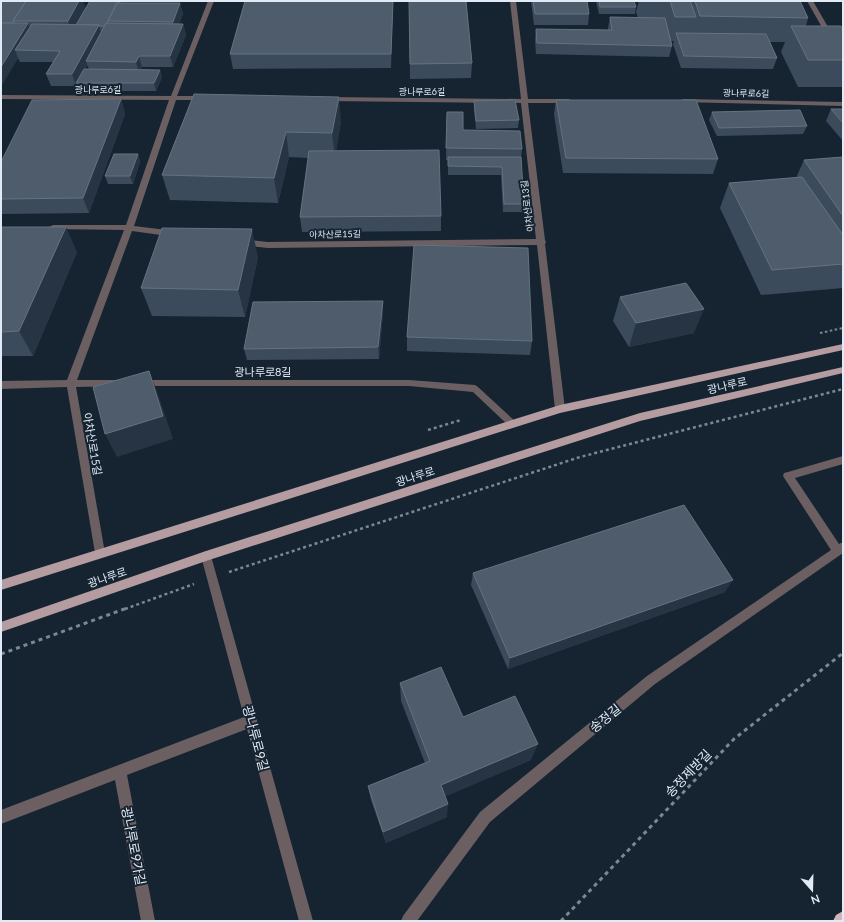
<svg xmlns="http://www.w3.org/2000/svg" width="844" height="922" font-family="Lato,'Noto Sans KR',sans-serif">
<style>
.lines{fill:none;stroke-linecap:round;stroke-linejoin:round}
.path-far2{stroke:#7b8793;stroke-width:2;stroke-dasharray:2.5 2.5;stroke-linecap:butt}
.path-far1{stroke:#7b8793;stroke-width:2.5;stroke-dasharray:3 3;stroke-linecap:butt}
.path{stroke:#7b8793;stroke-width:3;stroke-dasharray:4 4;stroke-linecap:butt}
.minor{fill:#6b5f61;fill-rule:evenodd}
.major{fill:#b49ca0;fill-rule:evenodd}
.highway{fill:#d1b4b9;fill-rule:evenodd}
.wall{fill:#3c4b5b;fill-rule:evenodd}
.shaded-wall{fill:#263443}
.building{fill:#4e5c6b;stroke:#657381}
.labels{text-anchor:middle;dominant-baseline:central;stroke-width:4;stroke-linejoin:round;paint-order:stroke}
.far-street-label{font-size:9px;fill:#e2ebf5;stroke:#162432}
.street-label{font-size:11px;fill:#e2ebf5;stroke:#162432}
.near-street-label{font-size:13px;fill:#e2ebf5;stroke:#162432}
</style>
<rect width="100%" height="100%" fill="#162432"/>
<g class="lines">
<!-- path-far2 -->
<path class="path-far2" d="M820,333L843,328"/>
<!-- path-far1 -->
<g class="path-far1">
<path d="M428,430L461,420"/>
<path d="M229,572L580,457L843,389"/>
<path d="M125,609L194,584"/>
</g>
<!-- path -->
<g class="path">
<path d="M1,654L127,608"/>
<path d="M561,921L734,739L843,653"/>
</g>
<!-- minor -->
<g class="minor">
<path d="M208,1H214L177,96H205L208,98L205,100H176L134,226L175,231L179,234L175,237L132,231L77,380H121L126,383L121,386L76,387L105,553L104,556L100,558L96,556L95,553L67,387L1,389V381L67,380L124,230L53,229L49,227L53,225H126L169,100L1,99V95L171,96Z"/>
<path d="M510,1H516L528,99H569L572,101L569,103H528L545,240L546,242L545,244L565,409L563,412H557L555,409L537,245L268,248L242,245L238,242L242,239L268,242L536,239L521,103L327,101L324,99L327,97L521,99Z"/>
<path d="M807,1H813L843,53V61L840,59Z"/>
<path d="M683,99L843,102V106L681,102L680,101Z"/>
<path d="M141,380H409L475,385L478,387L517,423L515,426H509L473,392L409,386H141L136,383Z"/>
<path d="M843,456V464L795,478L839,544L843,542V553L655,684L490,822L417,921H401L403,916L480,812L647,676L831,550L783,476L784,473L788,472Z"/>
<path d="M206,551L210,553L211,556L313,921H299L247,729L127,775L155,921H141L115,780L1,824V810L244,717L201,556L202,553Z"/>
</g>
<!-- major -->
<g class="major">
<path d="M843,344V350L560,413L1,590V580L560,405Z"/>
<path d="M843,367V373L640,421L206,561L1,632V622L206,551L640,413Z"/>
</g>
<!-- highway -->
<path class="highway" d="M843,911V921H833L836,915Z"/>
</g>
<!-- wall -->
<g class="wall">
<path d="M1,1L86,8L76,25L90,1H125V3H180L183,14L179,24H183L186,35L173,67H142L141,69L160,70L162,77L156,91H79L77,85L76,86H51L46,74L53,62H20L18,58L1,86ZM87,65L89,69H85Z"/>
<path d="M245,1H393L391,68L233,69L230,54Z"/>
<path d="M409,1L472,63L471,78L410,79Z"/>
<path d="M531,1H587L589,14L588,25H534Z"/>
<path d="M596,1H634L636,7L635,14H599Z"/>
<path d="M639,1H800L808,18L806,26L843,30V87H798L781,52L785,42H770L777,58L773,69L681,68L673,44L674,41H671L672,46L669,57L536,54L535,40L536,29L608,30V28L610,17L638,18L636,12Z"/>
<path d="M194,94L341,121L336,151L441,216V231L302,232L300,217L308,158L289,157L278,203L170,200L162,175Z"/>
<path d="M121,99L125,114L89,213L1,214V162Z"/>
<path d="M556,100L718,159L713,174L563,173L554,114Z"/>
<path d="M474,101L519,120L518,128L476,129L474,109Z"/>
<path d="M831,109H843V141L826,121Z"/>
<path d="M447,112L463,130L522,149L521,159L524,204L523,212H503L501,175H448V160H446Z"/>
<path d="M712,112L807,126L803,134L717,136L709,120Z"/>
<path d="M138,154L140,162L133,184H108L105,176Z"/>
<path d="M843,157V288L761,295L720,208L729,183L796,178L804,160Z"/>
<path d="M1,227L77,252L33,356H1Z"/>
<path d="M258,257L245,317L152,316L141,288Z"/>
<path d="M620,297L694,333L629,347L613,321Z"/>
<path d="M383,312L379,359L247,360L244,349Z"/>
<path d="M407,337L532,341L530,355L407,351Z"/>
<path d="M473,573L725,592L508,669L471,585Z"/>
<path d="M400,683L463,717L531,760L445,796L447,817L386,843L371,800L368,786L425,763L401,701Z"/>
</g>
<!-- shaded-wall -->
<g class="shaded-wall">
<path d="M79,1H83L86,8L72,33L68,21Z"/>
<path d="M120,1H125L126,2L115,21H109Z"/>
<path d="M393,1L391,68V54Z"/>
<path d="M180,3L183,14L176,33L173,22Z"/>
<path d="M28,23L33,35L15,50L18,58L1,86V67Z"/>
<path d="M183,24L186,35L173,67L170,56Z"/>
<path d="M99,25L102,36L86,61L87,65L78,83H76L77,85L76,86L72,74Z"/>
<path d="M139,56L142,67L139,73L136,62Z"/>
<path d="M160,70L162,77L156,91L154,83Z"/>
<path d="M339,97L341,121L335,158L332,133Z"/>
<path d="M121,99L125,114L89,213L83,198Z"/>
<path d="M286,132L289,157L278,203L274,178Z"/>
<path d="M138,154L140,162L133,184L130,176Z"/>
<path d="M66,227L77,252L33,356L19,331Z"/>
<path d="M252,229L258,257L245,317L238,290Z"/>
<path d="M383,301V312L379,359L378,347Z"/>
<path d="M704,309L694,333L629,347L636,323Z"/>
<path d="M149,371L158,394L173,439L117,457L105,434Z"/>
<path d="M733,580L725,592L508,669L510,658Z"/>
<path d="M538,744L531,760L440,799L441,785Z"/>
<path d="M448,804L447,817L386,843L383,832Z"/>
</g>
<!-- building -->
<g class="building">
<path d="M2,1H26L13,21L14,22L13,23H1V2Z"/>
<path d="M26,1H79L68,21H13Z"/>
<path d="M90,1H120L119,3H117L108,21V23H106L105,26H99V25H76Z"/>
<path d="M245,1H393L391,54H230Z"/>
<path d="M409,1H466L472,63L410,64Z"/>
<path d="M533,1H587L589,14H535Z"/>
<path d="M599,1H634L636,7H600Z"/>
<path d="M655,1H690L696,17H675L670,1Z"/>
<path d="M695,1H800L808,18L700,16Z"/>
<path d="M117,3H180L173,22L108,21Z"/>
<path d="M610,17L665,18L672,46L537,43L536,29L612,30Z"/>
<path d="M1,23H28L1,67Z"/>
<path d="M106,23L183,24L170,56H139L136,62L86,61Z"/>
<path d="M32,24L99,25L72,74H46L60,51L15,50Z"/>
<path d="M791,26H841L843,30V60H808Z"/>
<path d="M676,33L766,34L777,58L684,56Z"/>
<path d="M84,69L160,70L154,83H76Z"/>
<path d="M194,94L339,97L332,133L286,132L274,178L162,175Z"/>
<path d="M121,99L83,198L1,199V162L32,100Z"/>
<path d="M515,100L519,120L476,121L474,101Z"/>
<path d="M556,100H696L718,159L566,158Z"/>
<path d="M831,109H843V123Z"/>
<path d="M800,110L807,126L719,128L712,112Z"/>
<path d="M447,112H463V130L520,131L522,149L446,148Z"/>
<path d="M439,150L441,216L300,217L309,151Z"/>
<path d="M114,154H138L130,176H105Z"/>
<path d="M448,157H521L524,204H504L502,167L448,166Z"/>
<path d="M843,157V216L804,160Z"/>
<path d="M802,177L843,235V264L772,270L729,183Z"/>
<path d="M1,227H66L19,331L1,332Z"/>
<path d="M162,228L252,229L238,290L141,288Z"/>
<path d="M414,245L528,248L532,341L407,337Z"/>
<path d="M686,283L704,309L636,323L620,297Z"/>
<path d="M383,301L378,347L244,349L253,302Z"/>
<path d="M149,371L163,416L105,434L93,387Z"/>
<path d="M684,505L733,580L510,658L473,573Z"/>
<path d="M441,667L463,717L515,696L538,744L441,785L448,804L383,832L368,786L430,761L400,683Z"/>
</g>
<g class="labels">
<!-- far-street labels -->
<g class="far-street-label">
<text x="98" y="89">광나루로6길</text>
<text x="422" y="91">광나루로6길</text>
<text transform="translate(746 93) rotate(1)">광나루로6길</text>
<text transform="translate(527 206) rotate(-97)">아차산로13길</text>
<text transform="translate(335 234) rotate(-1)">아차산로15길</text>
</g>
<!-- street labels -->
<g class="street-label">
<text x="263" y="371">광나루로8길</text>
<text transform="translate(727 385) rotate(-13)">광나루로</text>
<text transform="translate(93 444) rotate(80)">아차산로15길</text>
<text transform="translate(415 476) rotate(-18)">광나루로</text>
<text transform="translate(107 577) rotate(-19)">광나루로</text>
</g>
<!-- near-street labels -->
<g class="near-street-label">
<text transform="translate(605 718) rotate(-39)">송정길</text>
<text transform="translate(256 738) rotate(75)">광나루로9길</text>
<text transform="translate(688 773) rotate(-46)">송정제방길</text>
<text transform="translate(134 846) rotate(79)">광나루로9가길</text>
</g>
</g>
<!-- border -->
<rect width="844" height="922" fill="none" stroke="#e2ebf5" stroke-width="4"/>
<!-- north arrow -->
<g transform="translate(812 890) rotate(160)" stroke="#162432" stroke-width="3" paint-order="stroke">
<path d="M0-3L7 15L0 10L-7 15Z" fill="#e2ebf5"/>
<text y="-6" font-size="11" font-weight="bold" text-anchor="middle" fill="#e2ebf5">N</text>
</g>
</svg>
